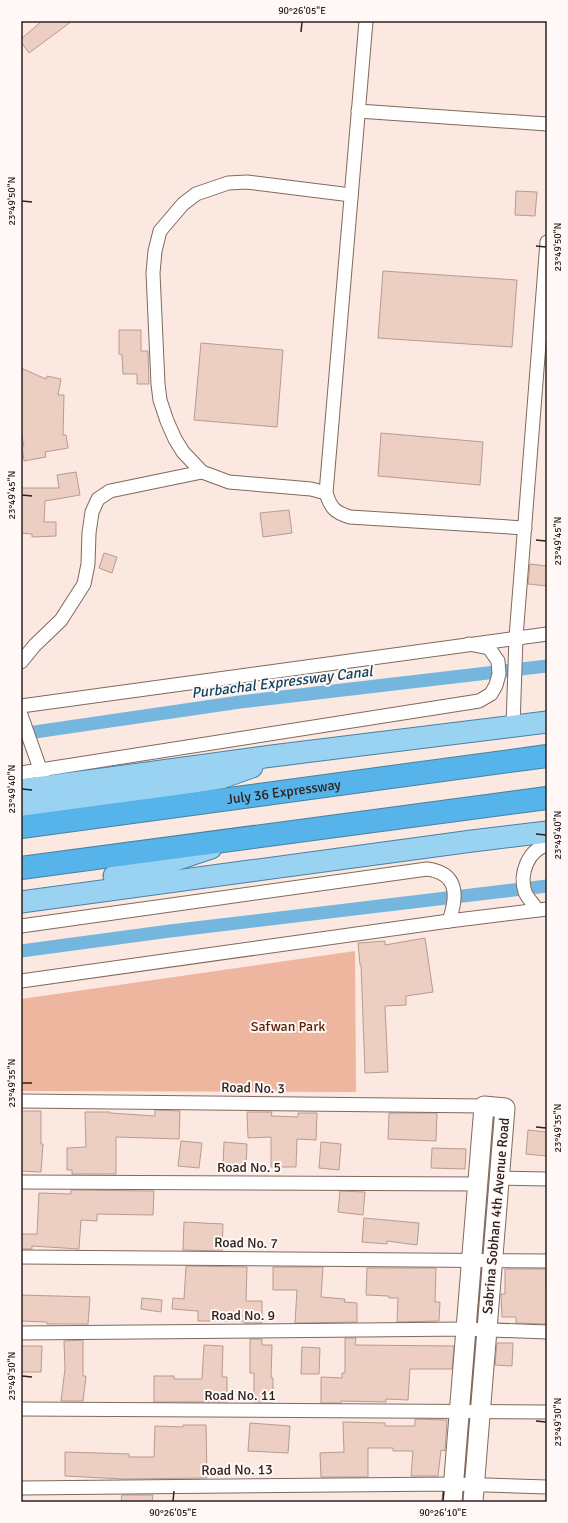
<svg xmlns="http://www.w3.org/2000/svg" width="568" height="1523" font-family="Signika,sans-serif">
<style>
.green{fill:#eeb69f}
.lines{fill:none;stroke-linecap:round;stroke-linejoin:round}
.canal{stroke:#75b6de;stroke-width:13}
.building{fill:#eccec2;stroke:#b89b90}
.street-casing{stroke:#82685d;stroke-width:15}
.secondary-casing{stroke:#82685d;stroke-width:21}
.primary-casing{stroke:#4881a2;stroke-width:23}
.highway-casing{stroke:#4881a2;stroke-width:24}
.street{stroke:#fff;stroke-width:13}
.secondary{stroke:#fff;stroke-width:19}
.primary{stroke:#9ad2f2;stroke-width:21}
.highway{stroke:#56b4ea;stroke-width:22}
.ticks{fill:none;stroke:#2d221d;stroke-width:1.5}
.labels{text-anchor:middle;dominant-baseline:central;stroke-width:4;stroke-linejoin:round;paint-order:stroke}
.street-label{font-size:14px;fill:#2d221d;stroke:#fff8f6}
.park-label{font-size:14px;fill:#581e00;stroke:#fff8f6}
.water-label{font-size:15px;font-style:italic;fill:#104560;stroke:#fff8f6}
.neatline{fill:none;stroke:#2d221d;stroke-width:1.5}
.ticks-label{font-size:10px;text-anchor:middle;fill:#2d221d}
</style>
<rect width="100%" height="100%" fill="#fbe8e1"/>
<!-- green -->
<path class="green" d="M355,951L356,1092L21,1091V999Z"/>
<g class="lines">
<!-- canal -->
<g class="canal">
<path d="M21,734L240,702L547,666"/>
<path d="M21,951L170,931L547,886"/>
</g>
</g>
<!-- building -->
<g class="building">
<path d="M42,21H72L29,53L21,42V39Z"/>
<path d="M516,191L537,192L535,216L515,215Z"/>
<path d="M383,271L517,280L512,347L378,338Z"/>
<path d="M119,330H141V351H148L149,384H137V374H123L122,355L119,354Z"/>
<path d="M201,343L283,350L277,427L194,420Z"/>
<path d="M21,368L46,379L47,376L61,379L58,395H64L63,435H66L68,448L45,452L46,457L24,461L22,446H24L21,431Z"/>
<path d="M381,433L483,442L480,485L378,476Z"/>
<path d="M76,472L80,495L45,501L44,522H56V536L32,537V534L21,533V488H59L57,475Z"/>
<path d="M289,510L292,533L263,537L260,513Z"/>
<path d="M104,553L117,557L112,573L99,568Z"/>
<path d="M530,564L547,566V586L528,584Z"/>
<path d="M425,938L433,992L406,996V1005L385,1006L388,1072L365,1073L361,965H360L358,943L385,941V945Z"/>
<path d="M155,1110L180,1111L179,1139L116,1137V1174H72V1170H67V1148L86,1147L85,1112H110V1113L155,1116Z"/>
<path d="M21,1111H41V1144H43L41,1172L21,1171Z"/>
<path d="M247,1112H272L271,1116L298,1117V1113H317L316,1140L297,1139L296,1167H271V1137L248,1138Z"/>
<path d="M389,1113H437L436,1141L388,1139Z"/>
<path d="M528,1130L547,1132V1156L526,1154Z"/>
<path d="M181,1141L202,1143L199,1168L178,1166Z"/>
<path d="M224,1142L247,1144L246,1169L223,1167Z"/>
<path d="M321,1142L341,1144L339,1170L319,1168Z"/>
<path d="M432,1148L466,1149L465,1169L431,1168Z"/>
<path d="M71,1190L154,1191L153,1215L97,1214V1221L81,1220L79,1249L32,1246V1249H21V1234H37L39,1193L71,1194Z"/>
<path d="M340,1191L365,1192L363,1215L338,1212Z"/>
<path d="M364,1218L419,1223L417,1245L387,1241V1244L362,1242Z"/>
<path d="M184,1222L223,1224L222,1251L183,1250Z"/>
<path d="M186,1266L247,1267L246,1301H262V1323H244V1321H198V1311L172,1309L173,1298L184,1299Z"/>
<path d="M273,1267H323L321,1297L345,1299L344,1302L357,1303V1322L295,1323L297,1290H273Z"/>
<path d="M367,1268H436L435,1302H440L439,1321L397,1322L398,1298H389V1296L366,1295Z"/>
<path d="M505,1269H546L547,1324L516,1323V1317H502L501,1294H505Z"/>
<path d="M21,1295L90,1297L88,1324H47V1322L21,1321Z"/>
<path d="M142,1298L162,1300L161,1312L141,1309Z"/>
<path d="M345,1338H356L355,1345L454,1346L452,1369H410L408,1400L386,1399V1402L341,1401V1403H321V1377L342,1378V1373H345Z"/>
<path d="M250,1339H262V1345H272L271,1378H273V1402H254V1373H250Z"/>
<path d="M83,1340V1376H86L83,1401H61L65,1369L64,1341Z"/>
<path d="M497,1343H513L512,1366L495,1365Z"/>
<path d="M204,1345L223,1346L222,1377H227V1402H154V1376H174V1379H202Z"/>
<path d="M21,1346H42L41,1372H21Z"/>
<path d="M302,1347L320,1348L319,1374H301Z"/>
<path d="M415,1419L447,1420L445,1451L441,1450L438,1476H411L413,1451H393V1448H368V1477H321L320,1453L344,1452L343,1422L385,1423V1426H415Z"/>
<path d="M250,1423L290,1426L288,1453L248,1451Z"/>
<path d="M183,1425H206L207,1478L123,1479L65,1476V1452L129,1454V1457H154L155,1426L183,1427Z"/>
<path d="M122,1495H153L152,1502H121Z"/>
</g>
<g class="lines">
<!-- street casing -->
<g class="street-casing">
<g id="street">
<path d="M366,21L326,493C331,508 334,512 350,517L525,528"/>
<path d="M358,111L547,124"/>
<path d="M326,493L311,489L229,482L202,472L183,452L175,439L167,421L160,400L158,384L153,273L155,251L160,231L183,204L196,194L228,183L247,182L351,195"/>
<path d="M21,662L35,645L61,620L84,584L88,564L89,533L92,512L98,499L110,491L202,472"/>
<path d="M21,706L547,634"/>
<path d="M21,715L43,777"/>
<path d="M513,726L516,637L547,242"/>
<path d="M21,773L479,701L491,694L496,685L499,674L498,661L489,648L469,644"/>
<path d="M537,910C534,904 527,898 525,892C519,874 528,850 547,845"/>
<path d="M21,926L427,869C458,873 458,895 449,921"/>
<path d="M21,981L449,921L547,909"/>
<path d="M21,1101L484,1106"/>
<path d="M500,1178L547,1179"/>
<path d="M21,1182L478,1184"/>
<path d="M21,1257L547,1261"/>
<path d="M21,1333L466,1329L547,1332"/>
<path d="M21,1409L547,1412"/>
<path d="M21,1488L453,1484L547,1487"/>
</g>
</g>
<!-- secondary casing -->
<g class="secondary-casing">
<path id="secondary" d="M452,1502L484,1106L505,1108L473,1502"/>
</g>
<!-- primary casing -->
<g class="primary-casing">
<g id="primary">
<path d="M21,790L272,756L547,722"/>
<path d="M21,811L221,778L252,767"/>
<path d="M114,876L139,872L211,848"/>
<path d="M21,902L472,841L547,832"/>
</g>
</g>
<!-- highway casing -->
<g class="highway-casing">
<g id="highway">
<path id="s1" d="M21,827L547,756"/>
<path d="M21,868L547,798"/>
</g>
</g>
<!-- street -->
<use href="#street" class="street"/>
<!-- secondary -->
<use href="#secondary" class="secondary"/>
<!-- primary -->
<use href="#primary" class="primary"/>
<!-- highway -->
<use href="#highway" class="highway"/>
</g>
<!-- ticks -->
<path class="ticks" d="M301,32L302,22M22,201L32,202M536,246L546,247M22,495L32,496M536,540L546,541M22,789L32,790M536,834L546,835M22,1083H32M536,1127L546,1128M22,1376L32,1377M536,1421L546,1422M173,1501L174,1491M443,1501L444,1491"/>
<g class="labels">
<!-- street labels -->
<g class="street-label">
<text stroke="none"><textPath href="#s1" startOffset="265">July 36 Expressway</textPath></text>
<text transform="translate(253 1088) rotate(1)">Road No. 3</text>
<text x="249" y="1167">Road No. 5</text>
<text transform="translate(496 1216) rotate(-85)">Sabrina Sobhan 4th Avenue Road</text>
<text transform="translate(246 1243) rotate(1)">Road No. 7</text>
<text x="243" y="1315">Road No. 9</text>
<text x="240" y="1395">Road No. 11</text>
<text transform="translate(237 1470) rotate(-1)">Road No. 13</text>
</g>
<!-- park labels -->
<g class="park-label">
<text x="288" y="1026">Safwan Park</text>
</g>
<!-- water labels -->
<g class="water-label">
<text transform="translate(282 682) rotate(-7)">Purbachal Expressway Canal</text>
</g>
</g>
<!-- border -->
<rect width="568" height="1523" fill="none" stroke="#fff8f6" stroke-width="44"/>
<rect x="22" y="22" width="524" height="1479" class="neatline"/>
<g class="ticks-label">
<text x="302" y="14">90°26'05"E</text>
<text transform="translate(11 201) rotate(-90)" y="4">23°49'50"N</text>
<text transform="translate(557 247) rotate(-90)" y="4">23°49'50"N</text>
<text transform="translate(11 495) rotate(-90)" y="4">23°49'45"N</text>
<text transform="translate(557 541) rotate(-90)" y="4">23°49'45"N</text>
<text transform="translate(11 789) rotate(-90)" y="4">23°49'40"N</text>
<text transform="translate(557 835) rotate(-90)" y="4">23°49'40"N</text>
<text transform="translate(11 1083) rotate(-90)" y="4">23°49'35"N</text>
<text transform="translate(557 1128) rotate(-90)" y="4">23°49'35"N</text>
<text transform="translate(11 1376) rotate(-90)" y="4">23°49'30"N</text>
<text transform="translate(557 1422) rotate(-90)" y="4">23°49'30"N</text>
<text x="173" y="1516">90°26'05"E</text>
<text x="443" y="1516">90°26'10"E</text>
</g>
</svg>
